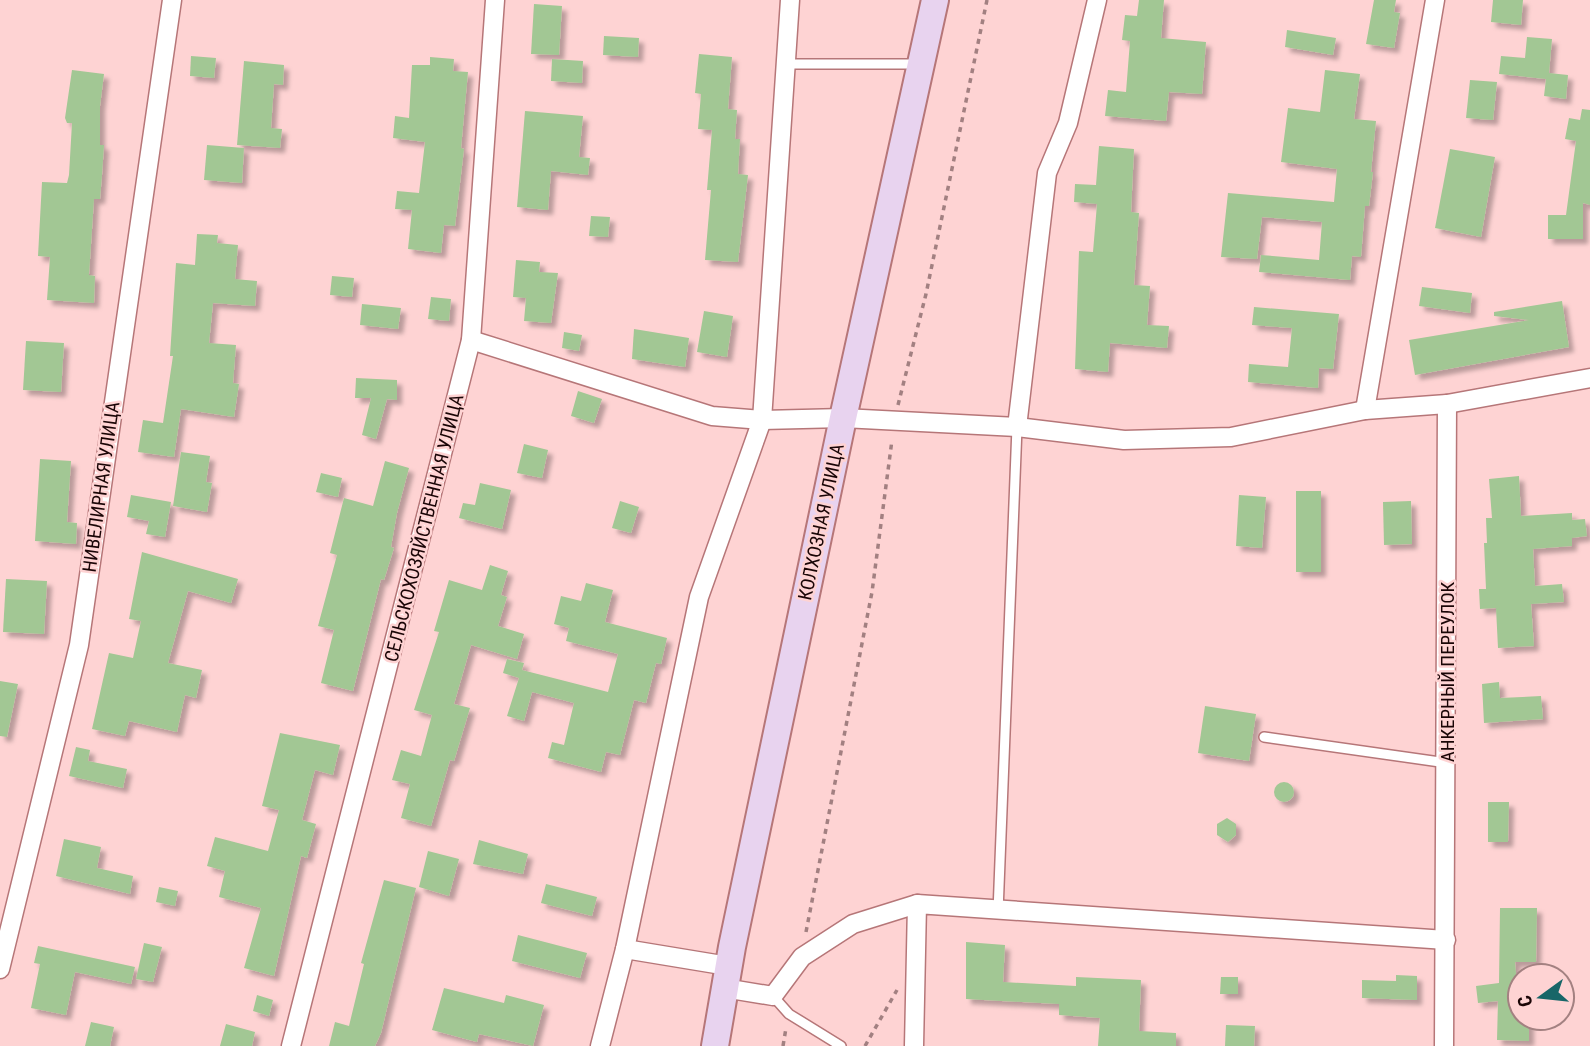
<svg xmlns="http://www.w3.org/2000/svg" width="1590" height="1046" font-family="'Roboto Condensed',sans-serif">
<style>
.building{fill:#a2c794;filter:url(#shadow)}
.lines{fill:none;stroke-linecap:round;stroke-linejoin:round}
.service-casing{stroke:#b67678;stroke-width:12}
.minor-casing{stroke:#b67678;stroke-width:21}
.secondary-casing{stroke:#b67678;stroke-width:30}
.path{stroke:#a28081;stroke-width:3.5;stroke-dasharray:5 5;stroke-linecap:butt}
.service{stroke:#fff;stroke-width:9}
.minor{stroke:#fff;stroke-width:18}
.secondary{stroke:#e8d3ef;stroke-width:26}
.labels{text-anchor:middle;dominant-baseline:central;stroke-width:5;stroke-linejoin:round;paint-order:stroke}
.street-label{font-size:19px;fill:#1a0506;stroke:#fed3d3}
</style>
<defs>
<filter id="shadow"><feDropShadow dx="5" dy="5" stdDeviation="2" flood-color="#0004"/></filter>
</defs>
<rect width="100%" height="100%" fill="#fed3d3"/>
<!-- building -->
<g class="building">
<path d="M1139,0H1164L1161,38L1206,42L1202,94L1169,92L1166,121L1105,116L1108,90L1126,92L1130,41L1122,40L1125,15L1137,16Z"/>
<path d="M1374,0H1396L1394,12L1400,13L1394,48L1366,44Z"/>
<path d="M1493,0H1523L1521,25L1491,22Z"/>
<path d="M534,4L562,6L559,55L531,54Z"/>
<path d="M1287,30L1336,38L1333,55L1285,47Z"/>
<path d="M604,36L639,38L638,57L603,55Z"/>
<path d="M1527,37L1552,39L1549,73L1568,75L1566,99L1544,96L1546,79L1499,74L1501,56L1525,58Z"/>
<path d="M699,54L732,57L728,109L737,110L735,139H740L738,174L748,175L738,262L705,260L711,190H707L712,130L698,129L701,94L695,93Z"/>
<path d="M191,56L216,58L214,78L190,76Z"/>
<path d="M430,57L454,59L453,71L468,72L461,148L464,149L455,226L444,225L441,253L408,249L412,210L395,209L397,191L419,193L425,142L393,138L395,116L409,118L412,65H430Z"/>
<path d="M552,59L583,61L582,83L551,81Z"/>
<path d="M244,61L284,65L283,85L274,84L271,128L282,129L280,148L237,145Z"/>
<path d="M72,70L104,74L100,106V145H104L102,175L100,199H94L89,275L95,276L94,303L47,300L50,257L38,256L42,182L67,183L69,175L72,123H67L65,118Z"/>
<path d="M1325,70L1360,74L1354,119L1376,121L1371,172H1373L1369,206H1365L1361,257L1352,256L1350,280L1259,272L1261,255L1319,260L1322,222L1262,217L1257,259L1221,257L1228,193L1334,202L1337,169L1281,162L1288,108L1320,112Z"/>
<path d="M1470,80L1497,82L1493,120L1466,118Z"/>
<path d="M1582,109L1590,110V205L1583,203V239H1548V215H1566L1576,141L1565,139L1569,118L1580,120Z"/>
<path d="M525,111L583,116L579,157L590,158L588,175L551,171L548,210L517,207Z"/>
<path d="M207,145L244,148L242,183L204,180Z"/>
<path d="M1099,146L1134,149L1131,212L1139,213L1134,285L1150,286L1147,325L1169,326L1167,348L1110,343L1108,372L1075,369L1079,251L1093,252L1097,204L1074,202L1075,184L1096,185Z"/>
<path d="M1450,149L1495,157L1481,237L1435,228Z"/>
<path d="M591,216L610,217L608,237L589,236Z"/>
<path d="M197,234L218,235L217,243L238,245L235,279L257,281L255,306L213,303L209,343L236,345L233,383L239,384L234,417L181,409L174,457L138,452L143,420L163,423L173,356H170L176,263L195,265Z"/>
<path d="M516,260L540,262L539,272L558,273L551,323L524,321L526,298L513,297Z"/>
<path d="M332,276L354,278L352,297L330,295Z"/>
<path d="M1422,287L1472,293L1470,313L1419,306Z"/>
<path d="M431,297L451,299L449,321L428,319Z"/>
<path d="M1562,301L1569,347L1415,375L1409,340L1529,320L1494,316V312Z"/>
<path d="M362,304L401,308L398,329L360,325Z"/>
<path d="M1254,307L1339,314L1333,369L1319,368L1318,388L1248,382L1249,364L1288,367L1292,328L1252,325Z"/>
<path d="M704,311L733,316L727,357L697,352Z"/>
<path d="M634,329L689,338L685,367L632,359Z"/>
<path d="M564,332L582,335L579,351L562,348Z"/>
<path d="M26,341L64,343L61,392L23,390Z"/>
<path d="M356,378L397,380V400L387,399L376,439L362,435L371,398H355Z"/>
<path d="M578,391L602,399L594,423L571,416Z"/>
<path d="M524,444L548,450L542,478L517,473Z"/>
<path d="M181,452L210,456L206,482L212,483L207,512L173,506Z"/>
<path d="M40,459L71,461L67,522L77,523L76,544L35,541Z"/>
<path d="M385,461L409,468L397,513L391,547L394,548L384,580L381,579L353,691L321,683L334,630L318,626L337,555L330,553L344,498L373,506Z"/>
<path d="M321,473L342,478L338,497L316,492Z"/>
<path d="M1519,476L1521,516L1572,513V520L1585,519L1587,536L1572,538V546L1533,549L1535,586L1562,584L1564,602L1531,604L1534,646L1498,648L1496,608L1480,609L1479,589H1486L1484,543H1487L1486,518H1492L1489,479Z"/>
<path d="M480,483L511,490L502,529L459,518L463,503L475,505Z"/>
<rect x="1296" y="491" width="25" height="81"/>
<path d="M131,495L171,502L165,537L146,534L149,521L127,517Z"/>
<path d="M1239,495L1266,497L1262,548L1236,546Z"/>
<path d="M620,501L639,507L631,533L612,528Z"/>
<path d="M1411,501L1412,544L1384,545L1383,502Z"/>
<path d="M142,552L238,579L231,603L188,591L168,663L202,670L196,698L185,695L177,732L129,721L125,736L92,729L109,653L133,658L141,621L129,619Z"/>
<path d="M490,565L508,571L501,595L507,597L498,626L524,634L517,659L471,645L454,704L470,708L454,761L450,760L431,826L401,818L410,784L392,780L401,750L421,756L432,715L414,710L439,632L434,631L449,580L482,590Z"/>
<path d="M6,579L47,581L44,634L3,632Z"/>
<path d="M586,583L613,590L605,622L667,638L661,664L656,663L646,703L634,700L620,755L606,752L601,772L548,758L552,742L564,745L574,703L532,692L524,721L507,716L519,678L503,673L507,659L524,663L522,670L608,692L618,654L566,641L569,628L554,624L561,596L581,601Z"/>
<path d="M0,681L18,684L7,737L0,736Z"/>
<path d="M1499,682L1500,698L1541,696L1543,719L1484,723L1482,684Z"/>
<path d="M1205,706L1256,714L1249,761L1198,753Z"/>
<path d="M280,733L340,745L333,775L315,770L302,820L316,824L307,858L301,856L274,976L244,968L261,908L219,897L225,871L207,866L215,837L268,851L279,810L262,806Z"/>
<path d="M76,747L90,750L88,761L127,769L123,788L69,776Z"/>
<circle cx="1284" cy="792" r="10"/>
<path d="M1488,802H1509L1508,842H1488Z"/>
<path d="M1227,818L1236,824V835L1228,842L1217,835V824Z"/>
<path d="M64,839L101,847L97,868L133,876L130,894L56,876Z"/>
<path d="M479,840L528,854L523,874L473,864Z"/>
<path d="M428,851L459,859L449,896L419,887Z"/>
<path d="M384,880L416,888L381,1033L375,1046H329L335,1022L349,1026L364,964L361,963Z"/>
<path d="M546,884L597,897L592,916L541,903Z"/>
<path d="M159,887L178,891L175,906L156,902Z"/>
<path d="M1500,908H1537L1536,962H1515L1520,1018H1529V1041L1497,1040L1498,1001L1478,1003L1476,986L1499,983Z"/>
<path d="M518,935L587,953L580,978L512,961Z"/>
<path d="M966,942L1005,945L1003,982L1076,986V977L1141,980L1139,1031L1176,1033V1046H1098L1100,1018L1059,1015V1004L966,999Z"/>
<path d="M144,943L162,947L153,982L136,979Z"/>
<path d="M38,946L135,967L131,984L75,972L66,1015L31,1008L40,964L34,963Z"/>
<path d="M1396,975L1417,976V1000L1362,998V980L1396,981Z"/>
<path d="M1221,977H1238V994H1220Z"/>
<path d="M444,988L504,1003L506,995L544,1005L533,1046L479,1034L477,1042L432,1030Z"/>
<path d="M257,995L273,1000L269,1016L253,1011Z"/>
<path d="M91,1022L114,1027L110,1046H85Z"/>
<path d="M226,1024L255,1032L252,1046H220Z"/>
<path d="M1226,1025L1255,1026L1254,1046H1225Z"/>
</g>
<g class="lines">
<!-- service casing -->
<g class="service-casing">
<g id="service">
<path d="M785,64H919"/>
<path d="M1264,737L1447,763"/>
<path d="M998,912L1017,427"/>
<path d="M773,996L789,1014L841,1046"/>
</g>
</g>
<!-- minor casing -->
<g class="minor-casing">
<g id="minor">
<path d="M471,340L712,416L762,420L843,418L1017,427L1124,440L1231,437L1365,410L1447,404L1590,378"/>
<path d="M1365,410L1435,0"/>
<path d="M1017,427L1047,173L1068,123L1097,0"/>
<path d="M625,949L728,966"/>
<path d="M0,969L79,645L172,0"/>
<path d="M724,988L773,996L802,957L853,924L917,904"/>
<path d="M291,1046L471,340L495,0"/>
<path d="M600,1046L625,949L699,597L762,420L790,0"/>
<path d="M914,1046L917,904L1446,940"/>
<path d="M1444,1046L1447,404"/>
</g>
</g>
<!-- secondary casing -->
<g class="secondary-casing">
<path id="secondary" d="M715,1046L732,947L843,418L935,0"/>
</g>
<!-- path -->
<g class="path">
<path d="M898,405L926,294L987,0"/>
<path d="M806,932L872,592L892,440"/>
<path d="M783,1046L786,1028"/>
<path d="M865,1046L897,990"/>
</g>
<!-- service -->
<use href="#service" class="service"/>
<!-- minor -->
<use href="#minor" class="minor"/>
<!-- secondary -->
<use href="#secondary" class="secondary"/>
</g>
<g class="labels">
<!-- street labels -->
<g class="street-label">
<text transform="translate(101 487) rotate(-82)">НИВЕЛИРНАЯ УЛИЦА</text>
<text transform="translate(821 522) rotate(-78)">КОЛХОЗНАЯ УЛИЦА</text>
<text transform="translate(424 528) rotate(-76)">СЕЛЬСКОХОЗЯЙСТВЕННАЯ УЛИЦА</text>
<text transform="translate(1447 672) rotate(-90)">АНКЕРНЫЙ ПЕРЕУЛОК</text>
</g>
</g>
<!-- north arrow -->
<g transform="translate(1541 997) rotate(255)"><circle r="33" fill="#fed3d3" stroke="#a38181" stroke-width="2"/>
<path d="M0-5L12 26L0 18L-12 26Z" fill="#186668"/>
<text y="-10" font-size="19" font-weight="bold" text-anchor="middle" fill="#1a0506">С</text>
</g>
</svg>
